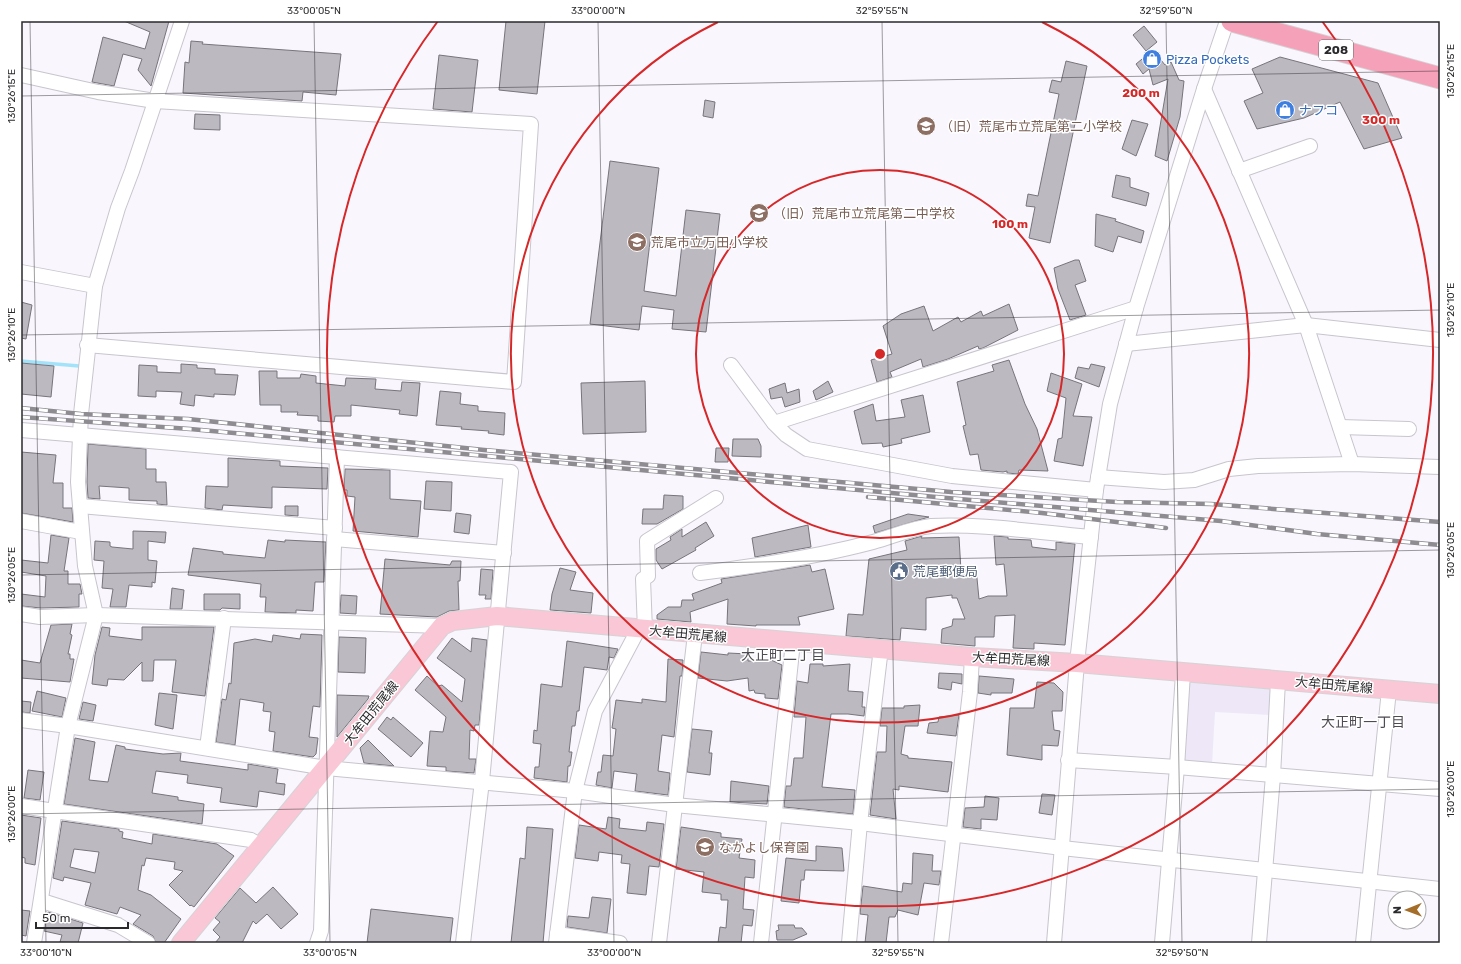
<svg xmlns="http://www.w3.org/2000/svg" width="1461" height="964" font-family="Rubik,'Noto Sans JP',sans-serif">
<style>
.built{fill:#ede7f7}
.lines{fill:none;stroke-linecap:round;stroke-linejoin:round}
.stream{stroke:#a3e3fa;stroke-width:3.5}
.building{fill:#bcb9c1;stroke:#77747c;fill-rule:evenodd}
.minor-casing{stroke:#c8c5cd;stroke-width:16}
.major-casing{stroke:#d4d4d5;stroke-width:20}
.highway-casing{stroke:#d4d4d5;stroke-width:23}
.minor{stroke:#fff;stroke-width:14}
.major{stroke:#f9c7d5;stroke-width:18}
.highway{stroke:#f5a1b9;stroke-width:21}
.rail-casing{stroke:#8e8c91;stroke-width:4.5}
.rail{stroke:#fff;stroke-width:3;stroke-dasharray:9;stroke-linecap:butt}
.ticks{fill:none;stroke:#2a292c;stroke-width:1;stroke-opacity:0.45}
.ring{fill:none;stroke:#d62828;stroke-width:2}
.labels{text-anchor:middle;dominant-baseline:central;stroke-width:3;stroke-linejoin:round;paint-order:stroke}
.shield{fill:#fff;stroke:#6a696b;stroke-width:1}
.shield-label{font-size:12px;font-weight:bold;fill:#2a292c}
.shop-label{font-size:13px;fill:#366cbe;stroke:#fff;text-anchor:start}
.education-label{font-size:13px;fill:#785e54;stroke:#fff;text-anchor:start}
.service-label{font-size:13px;fill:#4e5e75;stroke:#fff;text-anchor:start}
.street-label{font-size:13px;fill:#2a292c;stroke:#fff}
.neighbourhood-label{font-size:14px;fill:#4e4b52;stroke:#fff}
.centre{fill:#d62828;stroke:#fff;stroke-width:2}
.ring-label{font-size:12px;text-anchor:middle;font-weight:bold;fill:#d62828;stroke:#fff;stroke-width:3;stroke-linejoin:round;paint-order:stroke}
.neatline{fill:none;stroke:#2a292c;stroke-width:1.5}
.ticks-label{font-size:10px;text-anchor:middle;fill:#2a292c}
</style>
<rect width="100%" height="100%" fill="#f9f6fe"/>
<!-- built -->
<path class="built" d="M1187,677L1273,684L1271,715L1215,712L1212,764L1182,762Z"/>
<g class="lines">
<!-- stream -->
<path class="stream" d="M21,361L79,366"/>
</g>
<!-- building -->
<g class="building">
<path d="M124,21H169L151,86L138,70L142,59L123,54L114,86L92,82L103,37L145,49L150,32Z"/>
<path d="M506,21H545L537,94L499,90Z"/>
<path d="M1144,26L1157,42L1146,51L1133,35Z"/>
<path d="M191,41L203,42L202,44L341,54L336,95L303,92L302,101L183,93L185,62L189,63Z"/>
<path d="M1153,50L1165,65L1171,62L1179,80L1184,81L1180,117L1167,161L1155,156L1168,79L1153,85L1149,69L1143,74L1136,64Z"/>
<path d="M439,55L478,60L472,112L433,109Z"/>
<path d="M1280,57L1378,83L1402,138L1364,149L1340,102L1304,118L1257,129L1244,101L1263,93L1252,69Z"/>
<path d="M1066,61L1087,66L1050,243L1029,238L1035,207L1026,206L1028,194L1038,196L1059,94L1049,92L1052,80L1061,82Z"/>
<path d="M705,100L715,102L713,118L703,116Z"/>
<path d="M195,114L220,115V130L194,129Z"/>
<path d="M1132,120L1148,124L1136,156L1122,149Z"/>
<path d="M610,161L659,168L644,291L676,296L686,210L720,214L706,332L672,329L674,310L642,306L639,330L590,324Z"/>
<path d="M1116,175L1130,178V187L1149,193L1146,206L1112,197Z"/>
<path d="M1096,214L1116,219L1115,221L1144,231L1141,243L1118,236L1113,252L1095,246Z"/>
<path d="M1075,260H1079L1086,281L1075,285L1086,315L1070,320L1058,289L1054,268Z"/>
<path d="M21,302L32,305L26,339L21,338Z"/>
<path d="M1009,304L1018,330L983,348L979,349L978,346L948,359L923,367L921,359L890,372L892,377L877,382L871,360L892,354L883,326L901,314L924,306L933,331L958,317L961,322L981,311L983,316Z"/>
<path d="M1009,360L1025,404L1037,429L1048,471L1019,470L1018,474L1007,473V471L1003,472L981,470L978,454L970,455L963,426L966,425L957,382L994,371L992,365Z"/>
<path d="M21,363L54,366L51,397L21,394Z"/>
<path d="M181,364L197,365V368L215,369V374L238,375L235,395L214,394V397L195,395L194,406L180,404L182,392L156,391V397L138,396L139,365L157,366V372L181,373Z"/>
<path d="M1091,364L1105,367L1099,387L1075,378L1078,367L1089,369Z"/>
<path d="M259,371H277V378H300L301,374L316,376V383L345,386L346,378L376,379L375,389L401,391L402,382L420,383L417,416L399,414L400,410L351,405V416H335L334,422L318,421V416L297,415L298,412H281V405H260Z"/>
<path d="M1051,373L1082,384L1073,416L1092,417L1083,466L1054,461L1058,439L1062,438L1066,398L1047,391Z"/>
<path d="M645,381L646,432L583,434L581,383Z"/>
<path d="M828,381L833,392L816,400L813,391Z"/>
<path d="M785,383L787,393L799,389L800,402L785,407L782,397L771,399L769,389Z"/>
<path d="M440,391L461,393L460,404L478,406V411L505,413L504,435L488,433L489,431L461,429L462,427L436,425Z"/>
<path d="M923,395L930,432L901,439L902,443L883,447L882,443L862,444L854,411L873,404L876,421L905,417L901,400Z"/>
<path d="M733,439H758L761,446V457L732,456Z"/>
<path d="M88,444L146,449V469H156V482H166L167,505L157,504V501L129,500V488L99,486L100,499L88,498L87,482Z"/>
<path d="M716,448H729L728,462H715Z"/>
<path d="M21,452L56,455L53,483H63V508H72L73,522L21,513Z"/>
<path d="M228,458L280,461V466L328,468L327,489L272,487V508L223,505L222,510L205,508L206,486L228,487Z"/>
<path d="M345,469L390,470V499L421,501L418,537L353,531L355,497L347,496V490H344Z"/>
<path d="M426,481L452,482L451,511L424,509Z"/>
<path d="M664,495L683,496V509L657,524H642L643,509H663Z"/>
<path d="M285,506H298V516L285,515Z"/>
<path d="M456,513L471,515L469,534L454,532Z"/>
<path d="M908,514L929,517L875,533L873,526Z"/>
<path d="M706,522L714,536L695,548L696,550L662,569L656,560V549L671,540L670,537L682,529V537Z"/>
<path d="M808,525L811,547L755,557L752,538Z"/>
<path d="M133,531L166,532L165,543L148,541V560L157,561L155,583L152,582V587L129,585L126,607H110L113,589L102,588L104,561L94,560L95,541L110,542V546L112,547L133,549Z"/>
<path d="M51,535L69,538L64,571H68V584H80L82,594H79V607L41,608L21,606V594L45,597L46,576L21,572V560L48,563Z"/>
<path d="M922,536L921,538L959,537L961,571L976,568L979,599L988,596H1007L1004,564L996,565L994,536L1008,537V539L1031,540L1032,547L1056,550V542L1075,544L1065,645L1034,643V649L1013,648L1015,615L995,616L994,637H975V646L941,643L942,629L952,626L953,619H965L957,598H952V595L926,598V630L901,628L900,640L846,636L848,614L863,615L869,559L907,550L905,541Z"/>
<path d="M268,540L285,542V540L326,542L324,582H315L313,611L296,610V613L265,612L266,597H260L261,584L188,575L193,548L223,552V554L265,558Z"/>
<path d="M385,559L450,565L452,561H461L460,581H458L459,610L449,611L437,617L380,614Z"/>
<path d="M810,565L812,572L825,569L834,609L798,617L800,625H756V626L727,624L728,599L690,612L691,622L657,619V615L668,607H681L682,600H694L692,594L722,583L721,579Z"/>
<path d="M560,568L576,572L570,590L593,593L591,613L550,610L552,594Z"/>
<path d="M481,569L493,570L491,599H485L486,595H479Z"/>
<path d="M172,588L184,590L182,609H170Z"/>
<path d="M204,594H240V609L222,608L220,610H204Z"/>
<path d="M341,595L357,596L356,614L340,613Z"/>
<path d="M72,624L70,634L72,635L68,654H70V659H74L70,682L21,678V660L40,663L51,625Z"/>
<path d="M102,627L110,628L109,636L142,640V627H214L205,696L172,692L176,660H154L153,681H142V662L124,680L108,679L107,686L92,684L95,655Z"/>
<path d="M301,634L322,635L320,707L313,706L309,737L318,738L316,754L313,757L273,751L275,732L269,731L271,712L263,711L264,703L240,699L235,745L216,742L222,699L226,700L229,683L231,684L234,643L255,639L272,642L273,635L300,639Z"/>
<path d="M339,637L366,638L365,673L338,672Z"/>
<path d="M452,638L471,652L472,638L487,640L479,725H475L474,731L470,730L469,759H476L474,773L446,771V767L427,766L430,731L443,732L446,717L415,690L427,676L438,686L442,685L462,702L465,679L437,658Z"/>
<path d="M567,641L618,649L614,658L609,657L607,670L584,667L579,711H577L575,726H572L569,752H572L570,766H568L567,782L534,778L535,767H539L541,744L533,743L534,730L537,731L541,684L562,687Z"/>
<path d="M701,652L728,655V653L748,654V661L771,660L782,665L778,699L765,698V694L755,693L754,690L749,691L748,678L727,681L698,678Z"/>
<path d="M668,659L683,660L682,676H680L674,737L662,735L658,771L670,773L668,795L635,791L637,774L614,771L612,788L596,785L598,772H601L603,755L613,756L616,729L612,728L616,700L642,703V699L666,702Z"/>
<path d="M810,664H823V666L850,664L848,691L863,692L862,707H865L864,716L848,714H831L822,787L855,790L853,814L784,807L786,786H791L794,758H803L806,717H794L797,681L808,683Z"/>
<path d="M939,673L962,674V684L952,682L951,690L938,688Z"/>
<path d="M979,676L1014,679L1012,693H991V695L978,693Z"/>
<path d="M1037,682L1054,683L1063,692L1062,711H1052L1054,730L1060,731L1058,746L1042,745V760L1007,755L1010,708H1034Z"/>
<path d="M37,691L66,698L62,717L32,711Z"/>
<path d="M159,693L177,695L173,729L155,725Z"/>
<path d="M337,695L369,696L368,699L337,737Z"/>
<path d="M21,701L31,702L30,713L21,712Z"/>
<path d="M83,702L96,705L93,721L79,719Z"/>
<path d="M920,705L918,726H905L901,754L908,756V758L952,762L948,792L899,786V790L893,789L896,819L870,815L877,752H886L887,726H880L882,708H904V706Z"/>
<path d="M959,715L956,736L927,733L929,723L938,722L939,717Z"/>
<path d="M387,717L391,720L393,717L423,743L411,757L378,729Z"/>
<path d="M692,729L712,731L709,753H712L710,775L687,772Z"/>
<path d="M75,738L95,742L89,780L108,782L116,745L125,747V749L163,754L181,753L180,761L248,770V764L278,769L276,783L285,784L284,795L259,791L257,807L220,802L222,788L187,783L188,775L156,771L152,793L178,797V800L204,804L202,824L64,804Z"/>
<path d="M368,740L394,766L364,763L360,748Z"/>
<path d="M28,770L44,772L40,800L24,798Z"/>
<path d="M731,781L769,786L767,804L730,802Z"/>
<path d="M1042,794L1055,795L1052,815L1039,813Z"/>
<path d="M985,796L999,798L997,820L981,819V829L963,827L965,808L984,807Z"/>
<path d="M21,815L41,818L35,865L25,863V858L21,857Z"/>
<path d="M608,817L620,819L619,828L646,831L647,822L664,824L659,867L649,866L646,895L627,893L630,864L621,863L622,855L599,852L598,861L575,858L579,825L606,829Z"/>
<path d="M62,821L119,829V831L123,832L122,838L152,844L153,834L217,844L234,856L194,907L191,905L190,906L169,885L183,871L174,869L175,862L146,858L144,866L142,865L138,890L151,895L181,919L164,943H156L153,936L133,924L141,915L120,907L117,914L85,905L91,883L64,877L63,881L53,878ZM74,849L99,852L95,873L70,867Z"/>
<path d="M527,827L553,829L543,943H511L520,858L525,859Z"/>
<path d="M681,827L721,833V837L742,839L739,858L755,860L754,878L745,877L743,909L754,910L752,926L743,925L741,943H718L720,927L726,928L728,900H721V894L702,892L704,872L676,869Z"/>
<path d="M816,846L842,848L844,871L805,870L804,880H801L799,903L781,901L786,858L816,861Z"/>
<path d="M913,853L933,855L932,871H941L939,885L924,883L918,915L898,910L895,917H889L886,943H865L868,915L860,914L863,886L902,892L903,883L912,884Z"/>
<path d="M273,887L298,914L281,929L267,914L256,924L253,921L242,943H215L220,937L213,930L220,922L215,918L240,888L256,903Z"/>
<path d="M592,897L611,899L607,933L567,927L568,916L589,918Z"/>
<path d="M371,909L453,918L450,943H367Z"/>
<path d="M21,910L30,911L26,936L21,935Z"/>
<path d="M48,912L83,923L78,943L60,942L62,935L44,931Z"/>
<path d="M778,925H794L795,928H802L807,934L793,940H777L776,931L779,930Z"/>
</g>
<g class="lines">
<!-- minor casing -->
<g class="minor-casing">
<g id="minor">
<path d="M21,75L98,92L155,101L531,124L514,382L87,345"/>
<path d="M1204,89L1306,325L1352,464"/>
<path d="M1239,171L1310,146"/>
<path d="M21,272L95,286"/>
<path d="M1126,344L1306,325L1440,340"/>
<path d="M731,365L774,423L786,435L807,449L952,476L1096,490"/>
<path d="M774,423L1136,308"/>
<path d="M1340,427L1409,429"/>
<path d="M21,430L511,472L482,781L463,943"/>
<path d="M1098,477L1164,482L1194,480L1229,469L1258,466L1352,464L1440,467"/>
<path d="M80,506L335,528"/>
<path d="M21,521L81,532"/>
<path d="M334,539L504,553"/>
<path d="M700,573C758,566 816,557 873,542C892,537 911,528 931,526C981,523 1040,533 1091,537"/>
<path d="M21,614L40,617L96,615L442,626"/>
<path d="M645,630L643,579L648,576L647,541L716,498"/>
<path d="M21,720L68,726L326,768L575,791L675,805L860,823L1062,848L1440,889"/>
<path d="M207,748L224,618"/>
<path d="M1068,760L1177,767L1440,789"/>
<path d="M21,806L251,840L261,846"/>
<path d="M42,901L118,925L148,943"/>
<path d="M557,934L620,943"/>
<path d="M34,943L68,726L96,615L85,566L78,482L81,414L95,286L118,208L132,171L182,21"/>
<path d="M317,943L321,931L337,457"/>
<path d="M556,943L575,791L595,711L638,630"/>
<path d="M659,943L695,634"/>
<path d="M761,943L793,642"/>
<path d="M849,943L860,823L881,648"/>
<path d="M941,943L970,692L972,657"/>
<path d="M1054,943L1077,663L1096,490L1110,404L1136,308L1204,89L1227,21"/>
<path d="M1162,943L1177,767L1183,673"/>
<path d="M1259,943L1273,776L1278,681"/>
<path d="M1363,943L1389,690"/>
</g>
</g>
<!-- major casing -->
<g class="major-casing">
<path id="major" d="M181,943L442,626L453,621L497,616L972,657L1077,663L1440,694"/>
</g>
<!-- highway casing -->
<g class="highway-casing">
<path id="highway" d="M1232,21L1440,78"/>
</g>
<!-- minor -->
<use href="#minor" class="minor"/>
<!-- major -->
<use href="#major" class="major"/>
<!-- highway -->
<use href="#highway" class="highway"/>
<!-- rail casing -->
<g class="rail-casing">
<g id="rail">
<path d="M21,408L81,414L188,419L484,450L951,492L1117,502L1211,504L1440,522"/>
<path d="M21,417L190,429L947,498L1221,521L1317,534L1440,545"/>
<path d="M868,497L1042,513L1166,528"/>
</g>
</g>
<!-- rail -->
<use href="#rail" class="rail"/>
</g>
<!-- ticks -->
<path class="ticks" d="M30,21L46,943M314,21L330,943M598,21L614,943M882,21L898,943M1166,21L1182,943M21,96L1440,71M21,335L1440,310M21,575L1440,550M21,814L1440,789"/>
<!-- distance rings -->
<g class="ring">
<circle cx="880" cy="354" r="184"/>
<path d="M1042 22A369 369 0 1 1 718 22"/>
<path d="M1322 21A553 553 0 1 1 438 21"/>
</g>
<!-- icons -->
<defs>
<g id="shop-disc" transform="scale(1)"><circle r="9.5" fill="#3f7fe0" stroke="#fff"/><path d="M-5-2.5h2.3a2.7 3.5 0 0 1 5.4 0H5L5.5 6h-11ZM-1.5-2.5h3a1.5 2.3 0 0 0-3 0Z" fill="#fff"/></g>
<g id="school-disc" transform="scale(1)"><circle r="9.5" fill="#8d6e63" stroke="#fff"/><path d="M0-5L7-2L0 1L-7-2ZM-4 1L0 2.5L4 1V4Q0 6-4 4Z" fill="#fff"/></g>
<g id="civic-disc" transform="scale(1)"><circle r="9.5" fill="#5c6f8a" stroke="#fff"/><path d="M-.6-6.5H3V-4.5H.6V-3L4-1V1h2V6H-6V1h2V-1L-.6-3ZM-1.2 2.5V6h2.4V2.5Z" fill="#fff"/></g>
</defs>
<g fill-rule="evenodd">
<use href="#shop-disc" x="1152" y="59"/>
<use href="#shop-disc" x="1285" y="110"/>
<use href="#school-disc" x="926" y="126"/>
<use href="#school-disc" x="759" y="213"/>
<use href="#school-disc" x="637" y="242"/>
<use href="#civic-disc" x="899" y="571"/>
<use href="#school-disc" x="705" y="847"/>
</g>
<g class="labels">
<!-- shield labels -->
<rect class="shield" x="1319" y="40" width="34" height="20" rx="3"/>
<g class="shield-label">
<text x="1336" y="50">208</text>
</g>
<!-- shop labels -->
<g class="shop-label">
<text x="1166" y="59">Pizza Pockets</text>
<text x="1299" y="110">ナフコ</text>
</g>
<!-- education labels -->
<g class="education-label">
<text x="940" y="126">（旧）荒尾市立荒尾第二小学校</text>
<text x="773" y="213">（旧）荒尾市立荒尾第二中学校</text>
<text x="651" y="242">荒尾市立万田小学校</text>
<text x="719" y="847">なかよし保育園</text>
</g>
<!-- service labels -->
<g class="service-label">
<text x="913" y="571">荒尾郵便局</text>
</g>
<!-- street labels -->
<g class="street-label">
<text transform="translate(688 634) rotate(5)">大牟田荒尾線</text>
<text transform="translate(1011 659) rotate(3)">大牟田荒尾線</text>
<text transform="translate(1334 685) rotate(5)">大牟田荒尾線</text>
<text transform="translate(371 713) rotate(-51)">大牟田荒尾線</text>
</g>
<!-- neighbourhood labels -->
<g class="neighbourhood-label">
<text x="783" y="655">大正町二丁目</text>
<text x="1363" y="722">大正町一丁目</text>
</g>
</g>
<circle cx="880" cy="354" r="6" class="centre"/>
<g class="ring-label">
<text x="1141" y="97">200 m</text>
<text x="1381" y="124">300 m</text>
<text x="1010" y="228">100 m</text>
</g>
<!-- border -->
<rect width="1461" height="964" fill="none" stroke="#ffffff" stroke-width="44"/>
<!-- north arrow -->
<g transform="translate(1407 910) rotate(269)"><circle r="19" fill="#ffffff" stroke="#aaa9ab"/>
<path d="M0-3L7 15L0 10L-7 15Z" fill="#a46d28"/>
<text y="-6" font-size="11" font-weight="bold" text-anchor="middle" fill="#2a292c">N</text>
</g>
<!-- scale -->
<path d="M36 922v6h92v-6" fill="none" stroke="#2a292c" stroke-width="2"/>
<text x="42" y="922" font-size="12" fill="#2a292c" stroke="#ffffff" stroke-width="3" paint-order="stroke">50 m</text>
<rect x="22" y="22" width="1417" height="920" class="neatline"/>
<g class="ticks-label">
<text x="314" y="14">33°00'05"N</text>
<text x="598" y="14">33°00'00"N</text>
<text x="882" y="14">32°59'55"N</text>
<text x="1166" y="14">32°59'50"N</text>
<text transform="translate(1450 71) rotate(-90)" y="4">130°26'15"E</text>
<text transform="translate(11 96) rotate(-90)" y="4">130°26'15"E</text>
<text transform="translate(1450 310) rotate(-90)" y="4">130°26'10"E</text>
<text transform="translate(11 335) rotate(-90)" y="4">130°26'10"E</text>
<text transform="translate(1450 550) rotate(-90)" y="4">130°26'05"E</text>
<text transform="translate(11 575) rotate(-90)" y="4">130°26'05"E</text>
<text transform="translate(1450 789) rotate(-90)" y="4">130°26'00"E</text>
<text transform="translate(11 814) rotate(-90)" y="4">130°26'00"E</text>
<text x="46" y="956">33°00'10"N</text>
<text x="330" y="956">33°00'05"N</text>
<text x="614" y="956">33°00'00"N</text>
<text x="898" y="956">32°59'55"N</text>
<text x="1182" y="956">32°59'50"N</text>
</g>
</svg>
